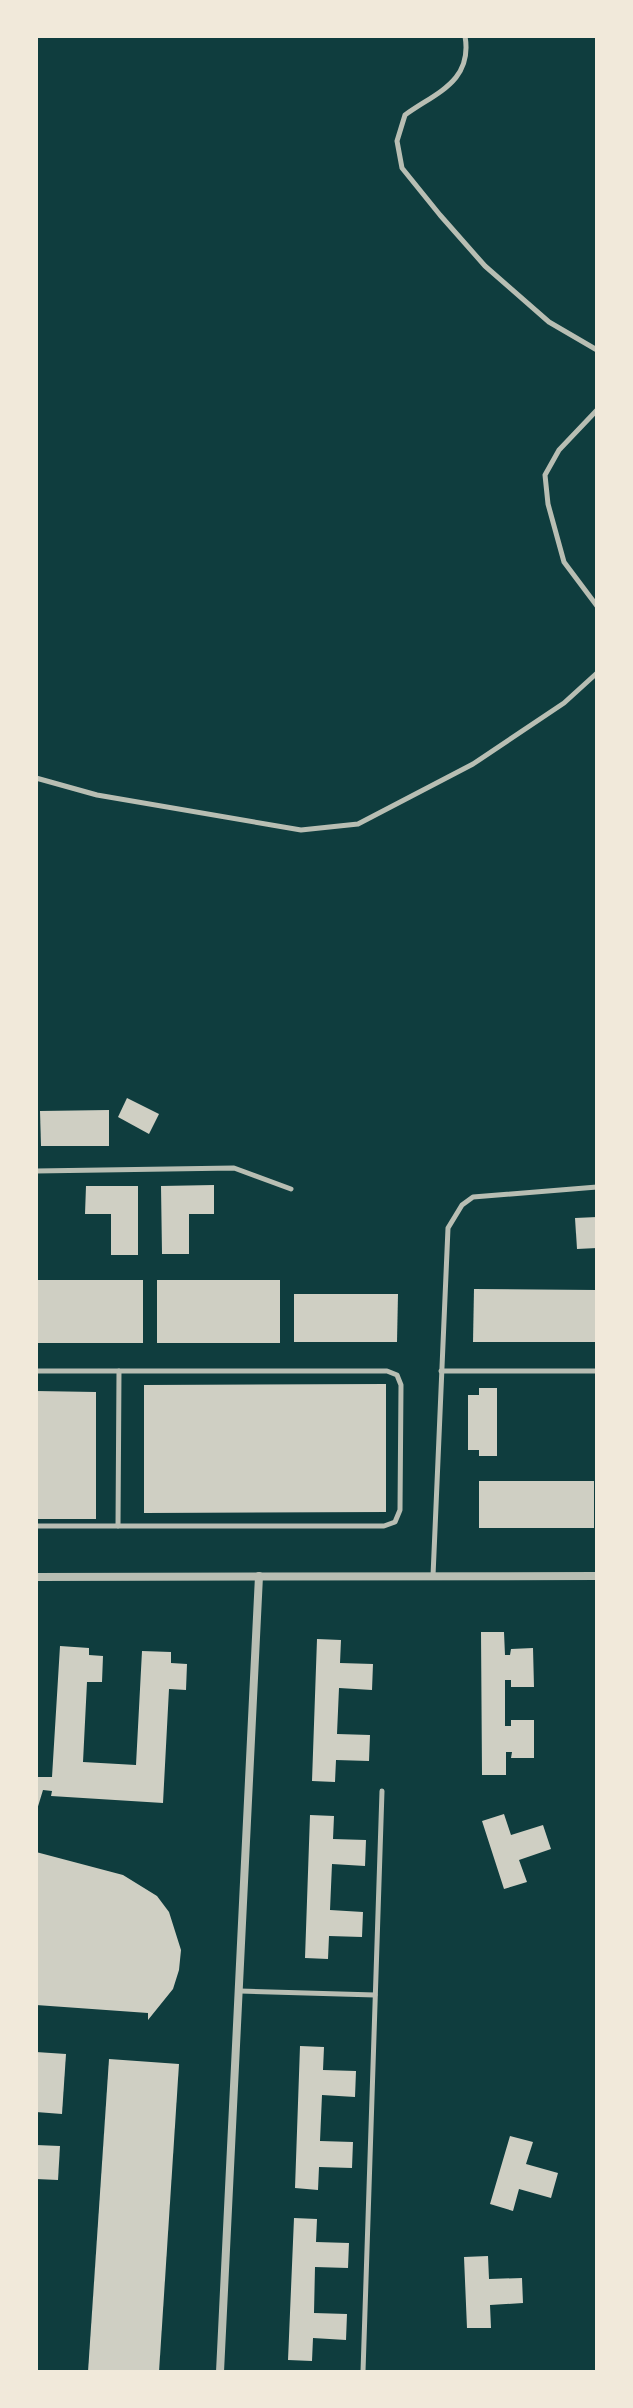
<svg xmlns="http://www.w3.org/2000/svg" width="633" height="2408" font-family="'Nunito Sans',sans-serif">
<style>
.building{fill:#cfcfc3}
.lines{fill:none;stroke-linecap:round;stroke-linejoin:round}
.service{stroke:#b8beb3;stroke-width:5}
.minor{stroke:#b8beb3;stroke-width:8}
</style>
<rect width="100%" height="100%" fill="#0f3d3e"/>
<!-- building -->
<g class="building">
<path d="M127,1098L159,1114L149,1134L118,1117Z"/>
<path d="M109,1110V1146H41L40,1111Z"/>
<path d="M214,1185V1214H189V1254H162L161,1186Z"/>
<path d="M86,1186H138V1255H111V1214H85Z"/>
<path d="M597,1217V1248L577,1249L575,1218Z"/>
<rect x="36" y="1280" width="107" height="63"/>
<rect x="157" y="1280" width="123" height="63"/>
<path d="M474,1289L597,1290V1342H473Z"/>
<path d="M294,1294H398L397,1342H294Z"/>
<path d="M386,1384V1512L144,1513V1385Z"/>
<path d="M479,1388H497V1456H479V1450H468V1395H479Z"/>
<path d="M36,1391L96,1392V1519H36Z"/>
<rect x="479" y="1481" width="115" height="47"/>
<path d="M481,1632H504L505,1655H510L511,1649L533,1648L534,1687H511V1680H505V1726H511V1720H534V1758H511L512,1752H506V1775H482Z"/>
<path d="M317,1639L341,1640L340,1663L373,1664L372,1690L339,1688L337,1734L370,1735L369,1761L336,1760L335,1782L312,1781Z"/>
<path d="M60,1646L89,1648V1655L103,1656L102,1682H87L83,1762L136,1765L142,1651L171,1652V1663L187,1664L186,1690L169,1689L163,1803L51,1796L52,1791L43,1790L36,1813V1777H52Z"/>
<path d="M504,1814L511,1835L543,1825L551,1849L519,1860L527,1882L504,1889L482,1821Z"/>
<path d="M310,1815L334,1816L333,1839L366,1840L365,1866L332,1864L330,1910L363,1912L362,1937L329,1936L328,1959L305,1958Z"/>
<path d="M36,1852L123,1875L157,1896L169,1912L181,1950L179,1970L173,1989L148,2020V2013L36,2005Z"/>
<path d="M300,2046L324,2047L323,2070L356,2071L355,2097L322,2095L320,2141L353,2142L352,2168L319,2167L318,2190L295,2188Z"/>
<path d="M36,2052L66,2054L62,2114L36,2112Z"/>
<path d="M109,2059L179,2064L159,2372H88Z"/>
<path d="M510,2136L533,2142L526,2164L558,2173L551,2198L519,2189L513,2211L490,2204Z"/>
<path d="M36,2145L60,2146L58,2180L36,2179Z"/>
<path d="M294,2218L317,2219L316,2242L349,2243L348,2268L315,2267L314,2313L347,2314L346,2340L313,2338L312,2361L288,2360Z"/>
<path d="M488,2256L489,2279L522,2278L523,2303L490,2305L491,2328H467L464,2257Z"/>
</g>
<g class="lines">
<!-- service -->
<g class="service">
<path d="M465,36C473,82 435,93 405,115L397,141L402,168L440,215L485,266L549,322L597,350"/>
<path d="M597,410L559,450L545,475L548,504L564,562L597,606"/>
<path d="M36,778L97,795L301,830L358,824L473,764L564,703L597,673"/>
<path d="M36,1171L234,1168L291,1189"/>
<path d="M36,1371H387L397,1375L401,1385L400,1510L395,1522L384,1526H36"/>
<path d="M441,1371H597"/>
<path d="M118,1526L119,1371"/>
<path d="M433,1576L448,1228L462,1205L473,1197L597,1187"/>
<path d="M240,1991L375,1995"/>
<path d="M363,2372L382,1791"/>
</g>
<!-- minor -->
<g class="minor">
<path d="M36,1577L597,1576"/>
<path d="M220,2372L259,1576"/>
</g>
</g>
<!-- border -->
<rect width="633" height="2408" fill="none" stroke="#f1e9da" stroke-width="76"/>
</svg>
